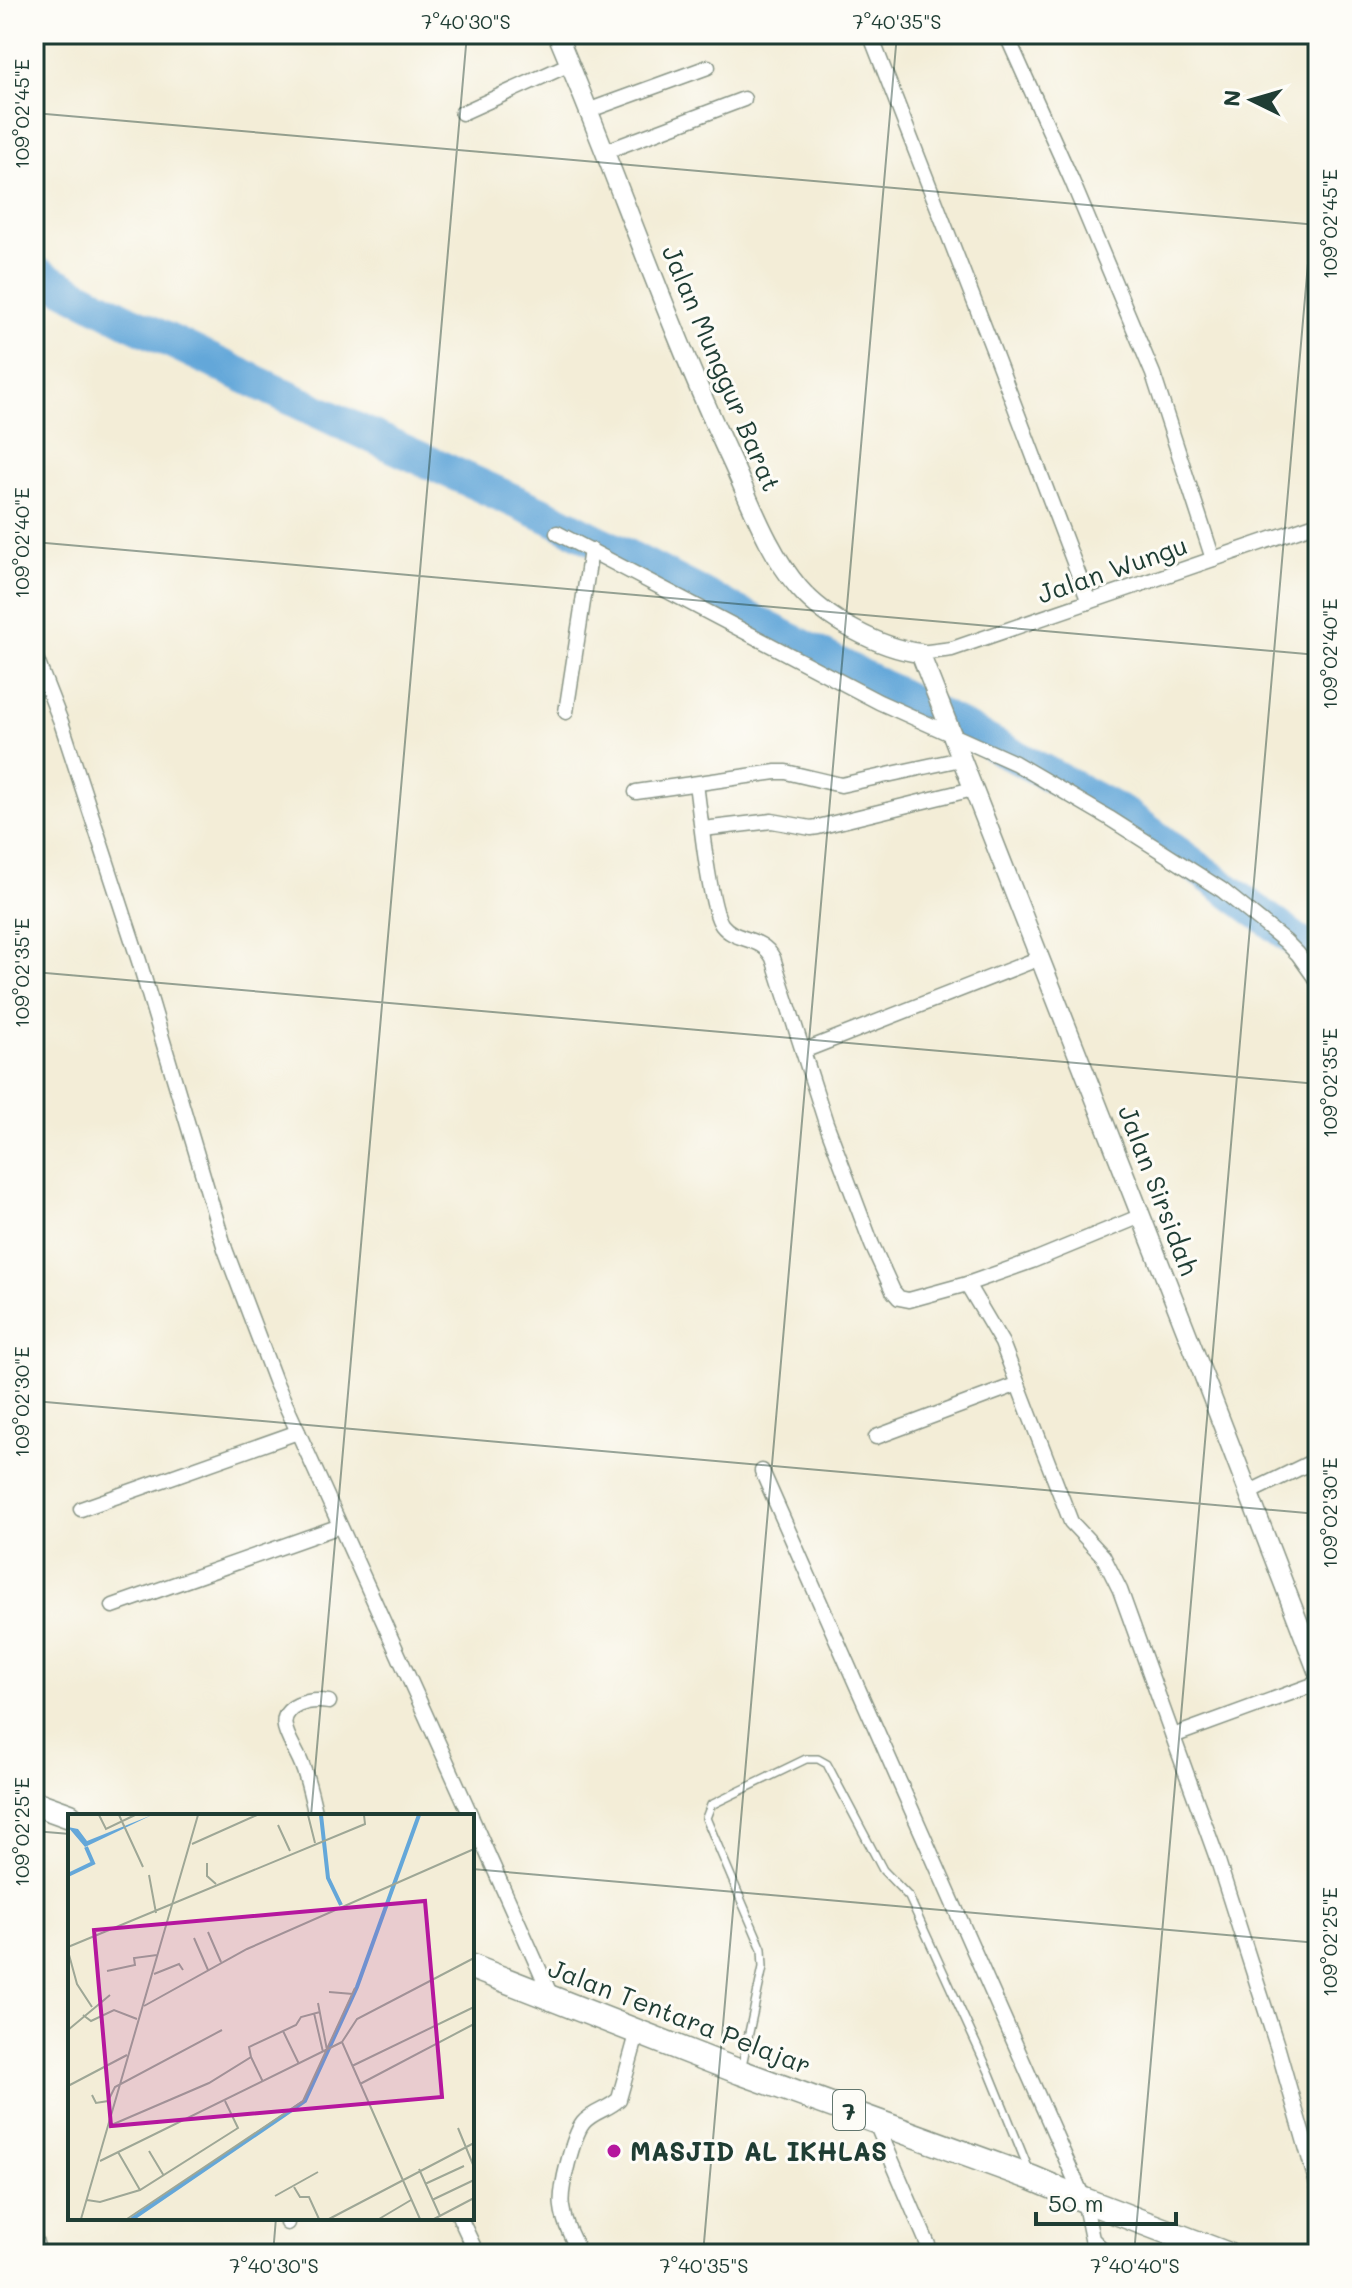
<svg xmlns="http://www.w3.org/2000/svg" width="1352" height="2288" font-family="Mali,sans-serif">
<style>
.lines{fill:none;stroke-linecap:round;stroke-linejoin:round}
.river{stroke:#64a7d9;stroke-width:34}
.service-casing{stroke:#899586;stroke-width:10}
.minor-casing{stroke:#899586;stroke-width:17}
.tertiary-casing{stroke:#899586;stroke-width:21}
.trunk-casing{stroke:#899586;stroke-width:27}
.service{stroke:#fff;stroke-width:7}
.minor{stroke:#fff;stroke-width:14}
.tertiary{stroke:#fff;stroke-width:18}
.trunk{stroke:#fff;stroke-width:24}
.ticks{fill:none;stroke:#1f3d34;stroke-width:2;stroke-opacity:0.45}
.poi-dot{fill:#b5179e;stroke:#fdfcf7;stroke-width:3}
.labels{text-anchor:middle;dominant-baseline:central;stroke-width:6;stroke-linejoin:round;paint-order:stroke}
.shield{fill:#fdfcf7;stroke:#62766e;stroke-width:2}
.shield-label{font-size:24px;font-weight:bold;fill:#1f3d34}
.street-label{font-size:26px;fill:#1f3d34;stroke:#fdfcf7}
.poi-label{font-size:26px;font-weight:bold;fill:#1f3d34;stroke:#fdfcf7;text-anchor:start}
.inset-river{fill:none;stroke:#64a7d9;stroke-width:4}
.inset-road{fill:none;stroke:#9ea796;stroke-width:2}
.view{fill:#b5179e;fill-opacity:0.15;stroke:#b5179e;stroke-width:4}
.inset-edge{fill:none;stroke:#1f3d34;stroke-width:4}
.neatline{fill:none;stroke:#1f3d34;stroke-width:3}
.ticks-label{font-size:20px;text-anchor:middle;fill:#1f3d34}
</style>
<rect width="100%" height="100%" fill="#fdfcf7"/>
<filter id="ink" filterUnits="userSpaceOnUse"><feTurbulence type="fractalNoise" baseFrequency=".0125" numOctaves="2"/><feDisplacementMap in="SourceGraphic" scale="16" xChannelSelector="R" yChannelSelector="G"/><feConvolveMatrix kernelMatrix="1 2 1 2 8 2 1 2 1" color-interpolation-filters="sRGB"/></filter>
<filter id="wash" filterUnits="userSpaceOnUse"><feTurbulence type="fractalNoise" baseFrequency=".006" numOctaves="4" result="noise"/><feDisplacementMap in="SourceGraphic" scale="32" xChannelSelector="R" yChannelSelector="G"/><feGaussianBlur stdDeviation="1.8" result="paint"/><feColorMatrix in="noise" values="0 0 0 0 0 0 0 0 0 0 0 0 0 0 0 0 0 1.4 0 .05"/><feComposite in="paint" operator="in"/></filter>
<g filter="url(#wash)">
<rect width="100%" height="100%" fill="#f3edd7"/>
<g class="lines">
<!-- river -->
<path class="river" d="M34,272L132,323L349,426L552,518L940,716L1127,816L1299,942L1318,968"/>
</g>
</g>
<g filter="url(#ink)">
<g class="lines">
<!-- service casing -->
<g class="service-casing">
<path id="service" d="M741,2070L763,1967L762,1949L706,1818L711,1805L806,1759H818L827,1764L883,1870L909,1897L990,2074L1029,2170"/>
</g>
<!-- minor casing -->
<g class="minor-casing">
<g id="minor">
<path d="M870,34L996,357L1089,602"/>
<path d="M1006,34L1072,181L1153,374L1213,559"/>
<path d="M590,110L708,67"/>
<path d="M462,113L570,64"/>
<path d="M604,152L744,99"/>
<path d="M557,533L879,702L1015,763L1109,818L1222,890L1285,941L1298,954L1318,982"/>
<path d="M34,653L61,722L139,961L225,1249L275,1381L471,1816"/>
<path d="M920,653L952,649L1318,523"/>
<path d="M566,712L591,550"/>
<path d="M696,784C700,811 709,908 722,925C736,943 761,935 773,958L826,1123L872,1245L893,1291L899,1298L909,1300L967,1284L1002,1343L1071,1522L1103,1556L1120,1590L1218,1861L1278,2049L1318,2188"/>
<path d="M636,792L776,772H786L841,785L961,759"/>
<path d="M703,829L772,821L811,828L818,827L973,789"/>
<path d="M803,1051L1040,958"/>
<path d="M967,1284L1032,1261L1141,1216"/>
<path d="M876,1437L1018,1384"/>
<path d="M762,1471L1084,2200L1092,2239L1107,2254"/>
<path d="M1248,1493L1318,1459"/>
<path d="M81,1509L298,1432"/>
<path d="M113,1606L340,1526"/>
<path d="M1173,1736L1318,1683"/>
<path d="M316,1816C312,1800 309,1783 303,1768C296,1745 268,1719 298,1705C309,1700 318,1700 329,1702"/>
<path d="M472,1819L551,1996"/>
<path d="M874,2119L932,2254"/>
<path d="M287,2218V2223"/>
<path d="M460,2218L477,2254"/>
<path d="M34,2236L39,2254"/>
<path d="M580,2254C573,2239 564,2224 562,2207C559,2191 573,2136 583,2123C593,2111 608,2110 619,2099L638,2031"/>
</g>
</g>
<!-- tertiary casing -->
<g class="tertiary-casing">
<path id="tertiary" d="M557,34C617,175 666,321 731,460C751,503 768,552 799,588C826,619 879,648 920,653L1194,1351L1318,1673"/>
</g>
<!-- trunk casing -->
<g class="trunk-casing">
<g id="trunk">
<path d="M34,1803L70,1816"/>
<path d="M472,1967L740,2072L1032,2178L1084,2200L1226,2254"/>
</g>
</g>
<!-- service -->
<use href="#service" class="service"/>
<!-- minor -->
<use href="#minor" class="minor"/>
<!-- tertiary -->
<use href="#tertiary" class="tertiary"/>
<!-- trunk -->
<use href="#trunk" class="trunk"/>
</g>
</g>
<!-- ticks -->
<path class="ticks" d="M34,61L36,34M34,113L1318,225M34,542L1318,655M34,972L1318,1084M34,1401L1318,1514M311,1816L467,34M34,1831L70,1834M472,1869L1318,1943M273,2254L276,2218M703,2254L897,34M1134,2254L1318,149"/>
<!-- markers -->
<circle class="poi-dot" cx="614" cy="2151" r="8"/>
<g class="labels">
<!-- shield labels -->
<rect class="shield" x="833" y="2090" width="32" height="40" rx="6"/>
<g class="shield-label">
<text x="849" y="2110">7</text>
</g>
<!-- street labels -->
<g class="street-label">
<text transform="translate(722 368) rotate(67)">Jalan Munggur Barat</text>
<text transform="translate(1112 569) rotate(-19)">Jalan Wungu</text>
<text transform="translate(1159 1190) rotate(69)">Jalan Sirsidah</text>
<text transform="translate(680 2016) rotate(21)">Jalan Tentara Pelajar</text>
</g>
<!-- poi labels -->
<g class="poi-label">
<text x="630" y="2151">MASJID AL IKHLAS</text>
</g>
</g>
<!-- overview -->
<g transform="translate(68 1814)">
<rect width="406" height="406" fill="#f3edd7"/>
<path d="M84,1L17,33L0,13L10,15L19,27Z" fill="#64a7d9"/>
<path class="inset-river" d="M253,1L260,64L273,91M0,61L25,49L18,33M64,405L237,287L289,173L351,1"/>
<path class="inset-road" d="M31,1L38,15L67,1M51,1L75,53M240,1L247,29M210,11L222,37M124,30L189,1M139,49V62L148,70M81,61L88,99M140,118L153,148M126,124L140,156M0,133L297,10L296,1M0,137L9,170L24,193M39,157L67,151L66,144L89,141M86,160L111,150L115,156M261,178L285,180M250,189L259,236M76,192L179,135L406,35M246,199L255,238M15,201L23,207L46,196L69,205M0,216L42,181M215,217L231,250M274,228L352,405M274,228L289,205L406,144M183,243L195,268M284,252L406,193M292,270L406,210M0,272L59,241M24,281L28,289L40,287L47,273L154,216M41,312L141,269L183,243L181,233L228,211L233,203L252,198M390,314L406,353M81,337L96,362M50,338L72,376M32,347L274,228M351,355L372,402M357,370L396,352M226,373L232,383H241L251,405M207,382L250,358M19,386L32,388L72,376L170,314L157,287M364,386L406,366M13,405L130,1M59,405L235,287L287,174M261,405L406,329M311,405L343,386M366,405L406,384"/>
<path class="view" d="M357,87L374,283L43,312L26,116Z"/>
<rect width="406" height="406" class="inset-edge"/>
</g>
<!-- margin -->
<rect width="1352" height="2288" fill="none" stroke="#fdfcf7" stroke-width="88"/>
<!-- north arrow -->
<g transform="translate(1252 100) rotate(275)" stroke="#fdfcf7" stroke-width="6" paint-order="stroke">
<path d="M0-6L14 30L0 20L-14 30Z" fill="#1f3d34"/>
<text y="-12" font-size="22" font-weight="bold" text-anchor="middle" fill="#1f3d34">N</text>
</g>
<!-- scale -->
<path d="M1036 2212v12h140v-12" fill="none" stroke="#1f3d34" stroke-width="4"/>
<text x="1048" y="2212" font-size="24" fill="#1f3d34" stroke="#fdfcf7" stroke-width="6" paint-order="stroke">50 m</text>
<rect x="44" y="44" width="1264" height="2200" class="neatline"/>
<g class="ticks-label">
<text x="466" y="29">7°40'30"S</text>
<text x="897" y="29">7°40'35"S</text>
<text transform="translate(22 114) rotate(-90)" y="7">109°02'45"E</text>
<text transform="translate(1330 224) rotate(-90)" y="7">109°02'45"E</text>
<text transform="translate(22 543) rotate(-90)" y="7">109°02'40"E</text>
<text transform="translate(1330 654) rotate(-90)" y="7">109°02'40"E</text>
<text transform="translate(22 973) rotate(-90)" y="7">109°02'35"E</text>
<text transform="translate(1330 1083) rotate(-90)" y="7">109°02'35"E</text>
<text transform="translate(22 1402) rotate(-90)" y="7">109°02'30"E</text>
<text transform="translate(1330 1513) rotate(-90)" y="7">109°02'30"E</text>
<text transform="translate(22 1832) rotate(-90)" y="7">109°02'25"E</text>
<text transform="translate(1330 1942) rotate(-90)" y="7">109°02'25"E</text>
<text x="274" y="2273">7°40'30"S</text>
<text x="704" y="2273">7°40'35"S</text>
<text x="1135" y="2273">7°40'40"S</text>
</g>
</svg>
